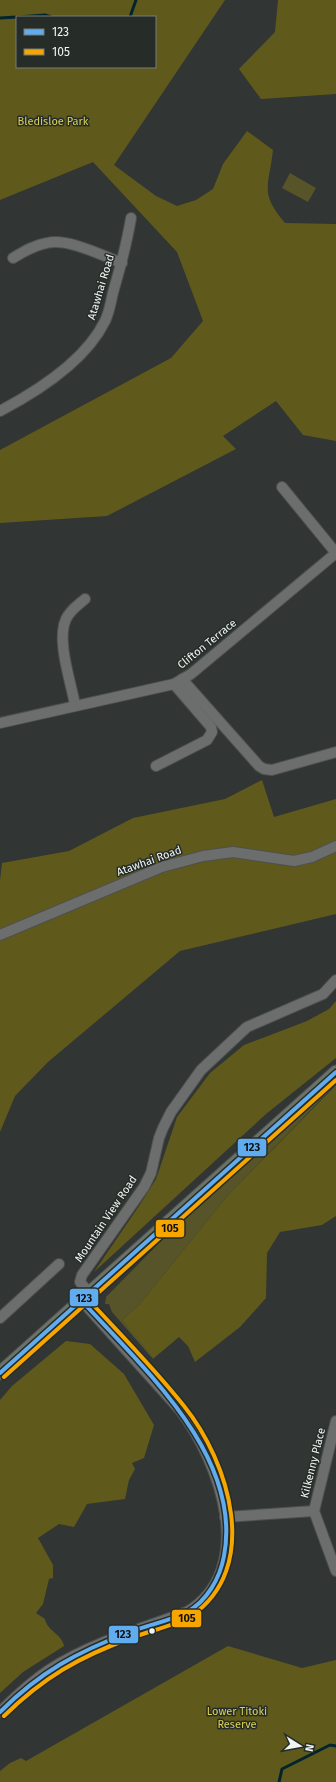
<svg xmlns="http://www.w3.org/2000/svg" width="336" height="1782" font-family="'Fira Sans',sans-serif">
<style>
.green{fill:#575429}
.forest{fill:#5f5a1c;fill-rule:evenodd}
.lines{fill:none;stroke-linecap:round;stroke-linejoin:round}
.stream{stroke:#04242d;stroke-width:3}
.minor-casing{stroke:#4d504f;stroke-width:12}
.major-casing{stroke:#4d504f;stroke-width:15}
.minor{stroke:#6c6e6d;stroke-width:10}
.major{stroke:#6b7267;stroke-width:13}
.bus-1-casing{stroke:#262d29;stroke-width:7}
.bus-2-casing{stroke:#262d29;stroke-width:7}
.bus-1{stroke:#60acee;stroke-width:4}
.bus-2{stroke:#f7a600;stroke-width:4}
.bus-dot{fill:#f0f5f2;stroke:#262d29;stroke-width:1.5}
.labels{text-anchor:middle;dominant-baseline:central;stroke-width:3;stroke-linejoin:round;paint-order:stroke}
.park-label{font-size:11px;fill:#dacf54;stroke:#262d29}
.street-label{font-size:11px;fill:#f0f5f2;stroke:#262d29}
.line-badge{stroke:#262d29;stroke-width:1.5}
.pale-badge-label{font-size:11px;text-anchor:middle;font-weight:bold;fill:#111}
</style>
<rect width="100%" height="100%" fill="#313533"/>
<!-- green -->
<g class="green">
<path d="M290,173L316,188L308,202L282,188Z"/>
<path d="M336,1084L228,1195L139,1305L122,1320L155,1357L153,1359L112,1312L109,1304H105L106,1297L166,1236Z"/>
</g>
<!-- forest -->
<g class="forest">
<path d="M0,0H225L114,165L156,196L177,206L196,200L213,189L223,164L247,131L273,150C269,187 259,192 285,223L336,224V441L303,435L276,401L223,436L236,449L107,516L0,523V450L171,358L203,321L177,252L93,162L0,200ZM17,17H155V67H17Z"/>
<path d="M278,0H336V94L261,99L239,69L275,32Z"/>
<path d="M262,780L274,817L336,799V914L180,951L48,1062L15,1096L0,1132V880L2,863L69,851L133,818L225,799Z"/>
<path d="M336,1001V1058L266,1114L94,1272L139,1206L156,1179L177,1117L210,1073L244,1045L307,1021L329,1009Z"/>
<path d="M336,1085V1216L322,1225L280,1232L267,1253L266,1298L240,1327L195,1362L188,1346L179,1337L154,1358L122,1320L139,1305L228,1195Z"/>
<path d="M66,1341L90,1344L124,1374L154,1425L144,1458L132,1463L135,1469L129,1480L125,1499L87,1504L74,1527L59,1524L38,1538L53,1565V1578L49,1579L43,1604L36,1613L45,1619C47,1631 62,1634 64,1646L23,1672L0,1693V1400L12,1386Z"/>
<path d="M228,1646L302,1668L336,1660V1782H0V1771L10,1763L21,1758L26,1761Z"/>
</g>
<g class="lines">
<!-- stream -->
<g class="stream">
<path d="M18,17L45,15L51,17"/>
<path d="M130,17L136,0"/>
<path d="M0,18L17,17"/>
<path d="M279,1782L282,1769L330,1745L336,1746"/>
</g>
<!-- minor casing -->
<g class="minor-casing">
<g id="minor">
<path d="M13,258C23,252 34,245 47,243C68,238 101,255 122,263"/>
<path d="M0,411C38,391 86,360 105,321C110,311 111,299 114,289C121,265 127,242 131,218"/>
<path d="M282,487L336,553"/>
<path d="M182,679L259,766L264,769L272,770L336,752"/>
<path d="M75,705C71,682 56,640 66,619C70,610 78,605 85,599"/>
<path d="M0,723L174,684L191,674L336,553"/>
<path d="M156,766L207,740L212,732L211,727L174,684"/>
<path d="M0,935L162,867L203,856L233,852L294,861L312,857L336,846"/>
<path d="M89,1293L80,1282L82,1275L144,1187L151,1173L159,1138L163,1128L171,1112L201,1070L247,1027L323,994L336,980"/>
<path d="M0,1318L59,1264"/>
<path d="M336,1421L314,1511L336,1571"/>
<path d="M225,1517L314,1511"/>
<path d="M0,1712C15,1697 31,1682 49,1670C91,1643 140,1629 187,1612C258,1569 220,1462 180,1410L81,1300"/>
</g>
</g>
<!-- major casing -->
<g class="major-casing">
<path id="major" d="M0,1373L336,1072"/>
</g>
<!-- minor -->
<use href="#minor" class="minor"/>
<!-- major -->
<use href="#major" class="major"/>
<!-- bus-1 casing -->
<g class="bus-1-casing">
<g id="bus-1">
<path d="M0,1373L336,1072"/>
<path d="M0,1712C40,1672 77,1652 130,1632C148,1625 170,1621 187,1612C207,1601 220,1578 224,1556C243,1456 142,1367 81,1300"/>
</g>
</g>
<!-- bus-2 casing -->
<g class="bus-2-casing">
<g id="bus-2">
<path d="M4,1377L336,1080"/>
<path d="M4,1716C44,1677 79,1657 131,1638C146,1632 180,1624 191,1616C262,1568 229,1462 184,1406C154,1368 118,1332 85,1296"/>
</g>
</g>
<!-- bus-1 -->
<use href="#bus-1" class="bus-1"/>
<!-- bus-2 -->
<use href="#bus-2" class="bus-2"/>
</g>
<!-- markers -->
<circle class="bus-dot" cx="152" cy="1631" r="3.5"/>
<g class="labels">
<!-- park labels -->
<g class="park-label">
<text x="53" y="121">Bledisloe Park</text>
<text x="237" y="1711">Lower Titoki<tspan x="237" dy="13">Reserve</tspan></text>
</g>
<!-- street labels -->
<g class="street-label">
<text transform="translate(101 287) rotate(-73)">Atawhai Road</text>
<text transform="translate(207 644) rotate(-39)">Clifton Terrace</text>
<text transform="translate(149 861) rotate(-20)">Atawhai Road</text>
<text transform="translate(106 1219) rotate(-56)">Mountain View Road</text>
<text transform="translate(313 1463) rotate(-76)">Kilkenny Place</text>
</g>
</g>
<g class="line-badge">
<rect x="237" y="1138" width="30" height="19" rx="4" fill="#60acee"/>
<rect x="155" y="1219" width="30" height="19" rx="4" fill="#f7a600"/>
<rect x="69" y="1288" width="30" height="19" rx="4" fill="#60acee"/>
<rect x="171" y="1609" width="31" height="19" rx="4" fill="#f7a600"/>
<rect x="108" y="1625" width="31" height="19" rx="4" fill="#60acee"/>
</g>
<g class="pale-badge-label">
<text x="252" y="1151">123</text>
<text x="170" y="1232">105</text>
<text x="84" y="1302">123</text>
<text x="187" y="1622">105</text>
<text x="123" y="1638">123</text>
</g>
<!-- legend -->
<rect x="16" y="16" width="140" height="52" fill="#262d29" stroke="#777d79"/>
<rect x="24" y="29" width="20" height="6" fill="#60acee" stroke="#777d79"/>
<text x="52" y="36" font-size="12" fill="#f0f5f2">123</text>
<rect x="24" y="49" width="20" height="6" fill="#f7a600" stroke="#777d79"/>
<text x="52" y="56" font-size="12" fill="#f0f5f2">105</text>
<!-- north arrow -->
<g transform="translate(300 1746) rotate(101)" stroke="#262d29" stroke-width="3" paint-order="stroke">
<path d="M0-3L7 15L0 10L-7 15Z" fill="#f0f5f2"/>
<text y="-6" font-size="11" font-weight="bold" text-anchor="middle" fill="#f0f5f2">N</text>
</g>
</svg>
